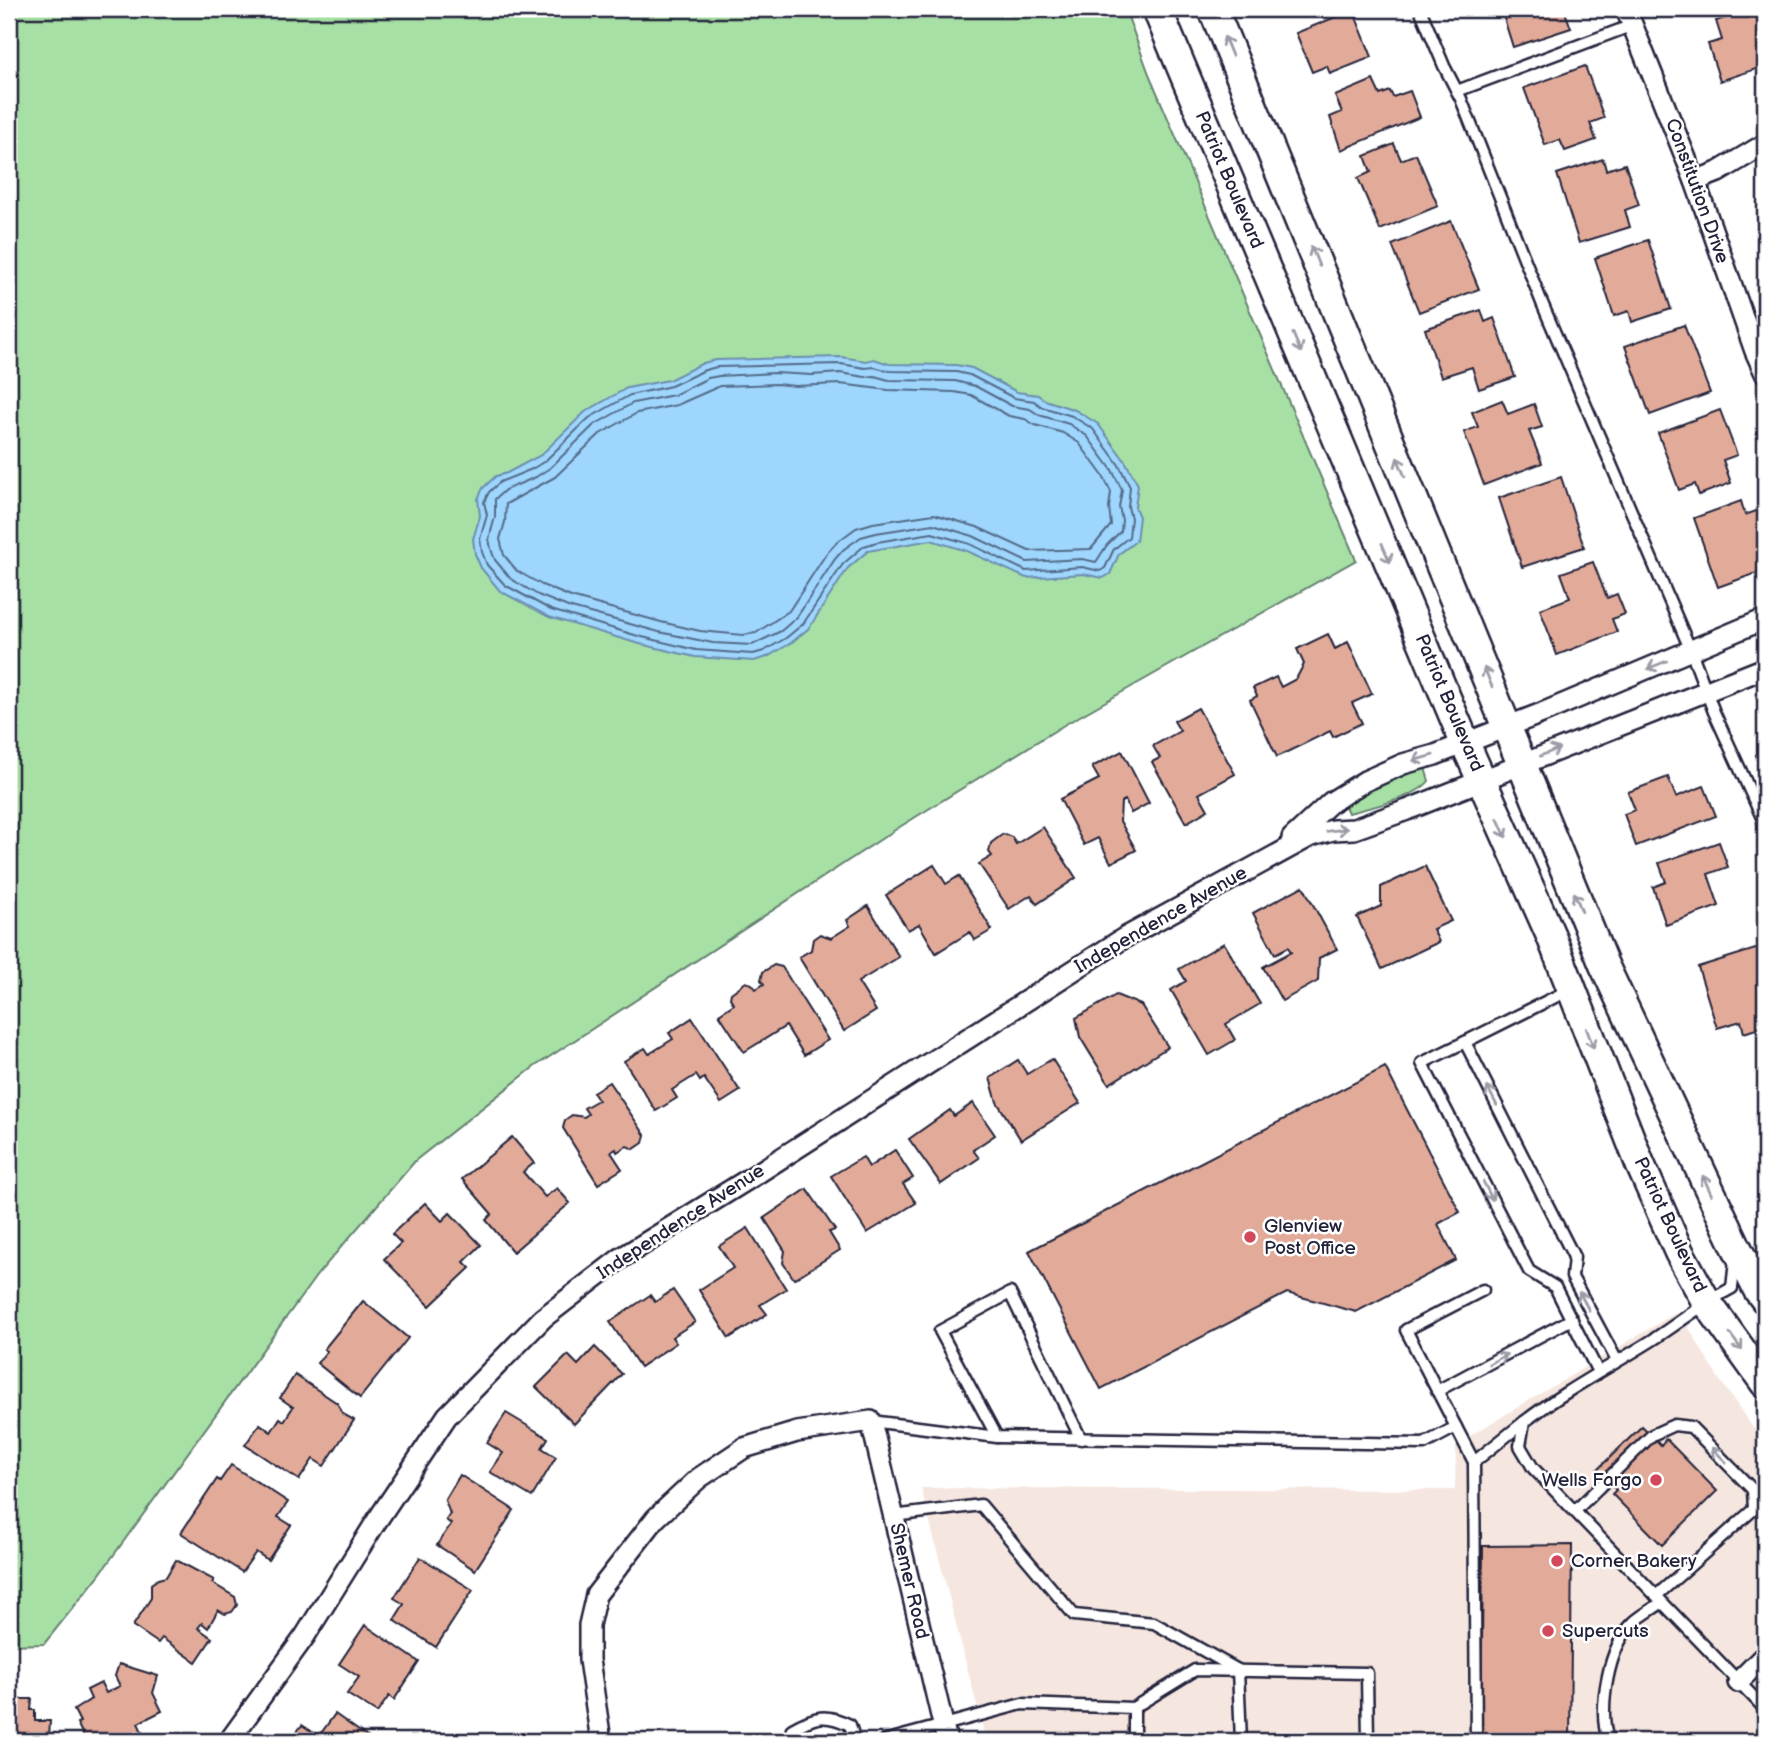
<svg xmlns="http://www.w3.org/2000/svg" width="1774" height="1750" font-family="'Balsamiq Sans',sans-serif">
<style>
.built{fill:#f6e6e0}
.green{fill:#a7e0a4;stroke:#648170;stroke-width:2}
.water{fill:#9ed6fd;stroke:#6c8eaf;stroke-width:2}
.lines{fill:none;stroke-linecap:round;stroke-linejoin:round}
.shore{stroke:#546a89;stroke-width:2}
.building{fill:#e2ab99;stroke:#22223b;stroke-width:2}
.service-casing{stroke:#22223b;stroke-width:15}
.minor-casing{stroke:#22223b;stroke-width:24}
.secondary-casing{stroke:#22223b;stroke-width:33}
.service{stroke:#fff;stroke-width:10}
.minor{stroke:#fff;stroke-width:19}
.secondary{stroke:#fff;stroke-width:28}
.oneway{stroke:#9c9ca7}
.poi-dot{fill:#d1495b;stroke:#fff;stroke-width:2.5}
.labels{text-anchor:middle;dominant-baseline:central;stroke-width:5;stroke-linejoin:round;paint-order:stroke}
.street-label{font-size:19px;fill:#22223b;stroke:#fff}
.poi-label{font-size:19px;fill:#22223b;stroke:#fff;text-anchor:start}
</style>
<rect width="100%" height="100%" fill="#fff"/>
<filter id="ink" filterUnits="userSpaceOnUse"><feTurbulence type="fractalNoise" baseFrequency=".0143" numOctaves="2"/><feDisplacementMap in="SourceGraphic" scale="14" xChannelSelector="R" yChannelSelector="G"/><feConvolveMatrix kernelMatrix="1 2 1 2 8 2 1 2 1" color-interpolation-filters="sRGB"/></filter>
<g filter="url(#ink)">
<!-- built -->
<path class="built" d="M1679,1311L1717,1376L1765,1445V1741H986L921,1488L1455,1490L1456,1444Z"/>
<!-- green -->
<g class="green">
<path d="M9,9H1125L1149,74L1356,560L1064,725L898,828L534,1067L416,1160L317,1275L97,1578L44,1644L9,1645Z"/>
<path d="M1420,768H1425L1429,781C1416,798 1369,808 1348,813L1343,801L1360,790Z"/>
</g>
<!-- water -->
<path class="water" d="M841,357L866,361L874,359L889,364L956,365L972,368L1017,392L1038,395L1045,400L1075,410L1090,419L1098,424L1125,461L1138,485L1135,507L1139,517L1136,541L1119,554L1110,574L1103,578L1083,574L1026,578L967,551L931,540L868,551L848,568L809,628L791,643L767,657L754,661L695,657L636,643L549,617L500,591L481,568L475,554L473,539L480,516L478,499L483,488L496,476L507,473L541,455L585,412L627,388L669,380L703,363L716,360Z"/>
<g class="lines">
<!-- shore -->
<g class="shore">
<path d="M841,364L865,368L874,367L889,371L956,372L970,375L1014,398L1034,401L1042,407L1072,416L1093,429L1119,465L1130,487L1128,507L1131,518L1129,537L1114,549L1105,568L1100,571L1082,567L1026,571L970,544L932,533L877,542L864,546L843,564L803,624L786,638L764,651L753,654L696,650L638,636L551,610L505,585L487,565L482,552L480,539L487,515L484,502L489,492L500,482L532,469L545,461L589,418L630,395L671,386L705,370L717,367Z"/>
<path d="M775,373L812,375L840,373L865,377L874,376L889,380L955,381L975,386L1012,406L1030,409L1039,415L1069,424L1087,436L1112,470L1122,490L1119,507L1122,520L1121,531L1107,545L1096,562L1082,559L1027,562L973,536L933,524L876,533L861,537L844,549L835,559L797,617L781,631L752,645L713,643L659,632L568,607L538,595L511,579L495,560L491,549L489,539L495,517V499L505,490L536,477L550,468L594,425L633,403L674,395L708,378L719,376Z"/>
<path d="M776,384L795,386L840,384L888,390L954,392L971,395L1009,416L1025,419L1035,425L1063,433L1079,443L1103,476L1111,492L1109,507L1111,525L1091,549L1029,551L977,527L934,514L873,523L856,528L837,542L826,554L789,611L756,633L743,635L700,631L661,622L571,597L542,585L517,571L504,555L500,539L505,522L506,504L555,477L600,434L637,413L677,405L720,386Z"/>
</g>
</g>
<!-- building -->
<g class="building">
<path d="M1501,9H1564L1571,28L1513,47Z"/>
<path d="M1752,9H1765V66L1720,81L1708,44L1722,40L1716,21Z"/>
<path d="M1353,10L1372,57L1330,74L1327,66L1312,72L1296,33Z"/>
<path d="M1585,66L1604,118L1590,123L1596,140L1565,151L1560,140L1545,145L1524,88Z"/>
<path d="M1373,80L1380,95L1390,91L1393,97L1410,91L1420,117L1341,150L1330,117L1342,112L1335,96Z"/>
<path d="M1394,144L1401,160L1416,154L1438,206L1380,230L1358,178L1371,172L1365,156Z"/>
<path d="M1603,159L1606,170L1625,164L1639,205L1625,210L1630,227L1579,243L1557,174Z"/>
<path d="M1451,221L1479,289L1419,312L1392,245Z"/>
<path d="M1648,240L1671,309L1632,322L1629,311L1614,316L1595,258Z"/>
<path d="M1481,310L1485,322L1494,318L1515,377L1479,389L1472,367L1441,377L1425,329Z"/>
<path d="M1684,325L1710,393L1650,415L1625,346Z"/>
<path d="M1502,400L1508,414L1534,404L1542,427L1529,431L1542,463L1484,485L1464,432L1478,427L1472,412Z"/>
<path d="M1720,410L1737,455L1723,460L1731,483L1699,495L1695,484L1679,490L1658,433Z"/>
<path d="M1561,477L1584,547L1522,567L1499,498Z"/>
<path d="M1741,501L1745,515L1762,509L1765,519V552L1762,553L1765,570L1718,587L1694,518Z"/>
<path d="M1593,562L1607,598L1617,594L1625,614L1612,619L1617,632L1557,655L1540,609L1570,598L1561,573Z"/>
<path d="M1328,634L1335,649L1348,642L1372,694L1352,703L1362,723L1333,737L1330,731L1277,757L1250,700L1257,696L1253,688L1276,677L1281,687L1296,679L1304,664L1297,649Z"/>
<path d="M1198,708L1235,774L1199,794L1208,810L1186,823L1152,762L1160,758L1153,746L1180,731L1174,721Z"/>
<path d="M1122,751L1149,803L1131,813L1125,800L1121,802L1120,821L1136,850L1111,863L1098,838L1084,845L1060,799L1099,779L1092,767Z"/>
<path d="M1765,751V775L1756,755Z"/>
<path d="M1668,777L1676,797L1704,786L1716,816L1636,846L1624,814L1635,810L1628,792Z"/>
<path d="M1043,827L1076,878L1037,904L1031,895L1009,909L979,864L992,856L989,852L991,843L1003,834L1012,837L1016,844Z"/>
<path d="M1719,842L1728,867L1708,874L1719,906L1666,925L1653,887L1666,882L1659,863Z"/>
<path d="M934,865L946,884L959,876L992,930L975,940L970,932L936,953L919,924L908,930L886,895Z"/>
<path d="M1425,866L1451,921L1433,929L1439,942L1382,969L1357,917L1381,906V887Z"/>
<path d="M1303,886L1337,949L1319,958L1318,981L1282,1001L1263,967L1291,952L1288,947L1275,954L1253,913Z"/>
<path d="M868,906L899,957L858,982L876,1011L844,1031L799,957L811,950L813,939L820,934L831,938L850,926L847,920Z"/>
<path d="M1224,943L1260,1004L1226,1024L1235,1040L1209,1055L1171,990L1186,981L1179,969Z"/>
<path d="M1765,946V1026L1744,1033L1741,1021L1717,1028L1698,967Z"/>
<path d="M774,965L782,967L828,1040L804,1055L786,1026L744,1052L719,1014L734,1004L730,998L731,993L746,982L752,984L756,989L764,984L761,980L763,972Z"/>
<path d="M1116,995L1141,1005L1168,1047L1109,1084L1080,1037L1076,1018Z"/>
<path d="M692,1018L740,1091L721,1103L704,1078L700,1081L696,1075L672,1090L677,1098L656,1111L624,1061L645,1048L649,1054L673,1039L669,1033Z"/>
<path d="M1052,1059L1080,1103L1021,1140L997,1102L990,1078L1018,1060L1027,1074Z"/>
<path d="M1385,1067L1460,1212L1438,1224L1456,1260L1356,1312L1287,1293L1101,1389L1029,1251Z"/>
<path d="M609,1082L645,1135L643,1143L634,1149L627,1146L617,1152L616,1149L611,1152L622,1169L598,1184L563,1128L565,1120L572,1115L584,1117L588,1114L584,1108L598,1100L593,1092Z"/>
<path d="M973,1103L995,1135L973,1150L979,1158L941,1184L909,1139L950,1110L954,1116Z"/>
<path d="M1765,1116V1143L1756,1120Z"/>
<path d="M512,1137L534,1163L523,1172L545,1197L557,1188L570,1203L513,1252L486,1220L492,1214L462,1179Z"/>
<path d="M895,1150L913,1178L903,1184L916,1203L867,1233L831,1176L863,1157L869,1167Z"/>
<path d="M807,1189L835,1230L829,1232L840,1250L794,1279L783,1263L785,1251L764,1218Z"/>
<path d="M425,1203L442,1221L450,1213L481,1245L464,1262L470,1268L430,1306L384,1259L401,1243L392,1234Z"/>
<path d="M748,1228L786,1289L760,1305L767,1314L729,1338L699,1290L733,1268L719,1246Z"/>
<path d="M673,1290L695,1322L672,1337L676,1343L640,1367L610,1322L650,1295L655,1302Z"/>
<path d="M363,1301L408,1338L360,1398L317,1363L327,1351L324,1349Z"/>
<path d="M595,1347L622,1374L574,1424L536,1387L568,1355L578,1365Z"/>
<path d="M295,1375L337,1403L343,1414L354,1420L324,1466L313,1459L299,1480L245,1445L260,1424L271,1432L280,1418L284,1421L293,1407L280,1398Z"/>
<path d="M506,1413L548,1438L542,1448L556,1457L532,1497L490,1472L503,1453L487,1443Z"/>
<path d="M1642,1426L1661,1445L1666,1439L1717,1491L1662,1545L1612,1494L1616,1490L1597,1470Z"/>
<path d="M231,1465L288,1502L278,1517L291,1525L268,1560L256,1552L242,1572L181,1533L217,1479L220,1481Z"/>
<path d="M460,1475L514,1510L475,1570L437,1545L451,1524L446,1520L450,1514L445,1500Z"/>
<path d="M1572,1545L1570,1741H1481L1483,1546Z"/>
<path d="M420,1557L473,1590L436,1647L394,1620L404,1604L394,1598Z"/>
<path d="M176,1560L214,1580L212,1583L235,1597L237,1605L232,1612L225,1614L218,1610L208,1628L202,1623L198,1628L212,1638L196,1662L162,1638L158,1643L133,1626L151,1598V1584L158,1579L166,1577Z"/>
<path d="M365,1625L419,1662L394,1700L389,1696L377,1713L347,1694L359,1677L339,1664Z"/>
<path d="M119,1664L158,1676L153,1693L162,1711L138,1723L143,1734L127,1741H86L77,1723L80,1722L74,1710L91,1699L87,1690L101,1683L106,1693L120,1686L115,1676Z"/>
<path d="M18,1699H32L31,1710H35V1721H50L49,1737L54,1734L56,1741H9V1702Z"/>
<path d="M335,1714L373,1741H290L302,1725L319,1736Z"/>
</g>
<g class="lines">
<!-- service casing -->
<g class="service-casing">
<g id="service">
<path d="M1420,9L1444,66L1461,99L1542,303L1691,651L1714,712L1765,824"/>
<path d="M1457,91L1633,25"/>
<path d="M1465,1042L1571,989"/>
<path d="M1735,1261L1732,1288C1703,1303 1678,1324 1651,1341C1608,1368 1564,1391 1524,1422L1520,1446L1533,1468L1765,1709"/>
<path d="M1598,1372L1555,1287L1529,1271L1422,1063L1465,1042L1574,1257L1572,1277L1617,1361"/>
<path d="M1437,1391L1572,1319"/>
<path d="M871,1421L997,1437L1424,1444L1456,1427"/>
<path d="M997,1437L940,1331L1010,1293L1081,1439"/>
<path d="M1474,1462L1406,1330L1483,1290"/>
<path d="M1575,1511L1652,1435L1674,1425L1691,1427L1753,1490L1754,1509L1656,1596"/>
<path d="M893,1516L981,1505L1074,1615L1154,1623L1238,1670"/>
<path d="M1238,1670L1241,1741"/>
<path d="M1134,1708V1741"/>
<path d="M790,1741L792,1729C815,1716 826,1713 850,1725L855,1741"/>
<path d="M884,1741L1022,1704L1133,1708L1195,1670L1367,1673L1368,1741"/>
<path d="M1476,1741L1474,1462L1524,1422"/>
<path d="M1608,1741C1598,1707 1608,1647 1634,1622C1642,1615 1653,1609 1661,1603"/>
</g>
</g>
<!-- minor casing -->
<g class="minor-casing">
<g id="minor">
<path d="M1626,9L1695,181L1755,351L1765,373"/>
<path d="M1695,181L1718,172L1765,144"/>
<path d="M1292,838L1331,802L1365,781L1403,764L1435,755L1542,713L1765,619"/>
<path d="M1738,1682L1765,1655"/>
<path d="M229,1741L305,1636L376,1522L447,1416L543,1318L621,1258L755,1175L1124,938L1311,836L1333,830L1354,829L1407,810L1765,668"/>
<path d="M601,1741L589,1660V1625L596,1595L656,1518L699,1478L744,1448L797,1432L871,1421L947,1741"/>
</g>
</g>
<!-- secondary casing -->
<g class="secondary-casing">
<g id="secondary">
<path d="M1157,9L1465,743L1551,936L1640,1164L1679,1252L1706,1301L1765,1383"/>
<path d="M1213,9L1604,965L1736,1246L1758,1290L1765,1299"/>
</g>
</g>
<!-- service -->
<use href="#service" class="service"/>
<!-- minor -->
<use href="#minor" class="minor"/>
<!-- secondary -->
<use href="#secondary" class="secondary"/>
</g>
<!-- one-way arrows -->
<defs><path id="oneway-shaft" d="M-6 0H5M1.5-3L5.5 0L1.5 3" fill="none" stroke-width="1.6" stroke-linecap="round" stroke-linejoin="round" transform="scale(1.75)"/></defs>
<g class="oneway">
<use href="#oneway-shaft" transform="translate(1228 46) rotate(-112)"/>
<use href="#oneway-shaft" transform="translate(1315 256) rotate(-112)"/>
<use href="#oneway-shaft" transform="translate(1297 343) rotate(67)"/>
<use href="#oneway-shaft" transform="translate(1401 467) rotate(-112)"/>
<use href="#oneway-shaft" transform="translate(1386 553) rotate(67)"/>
<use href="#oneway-shaft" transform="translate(1657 665) rotate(158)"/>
<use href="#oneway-shaft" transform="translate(1488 677) rotate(-112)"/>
<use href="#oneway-shaft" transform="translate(1550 752) rotate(-22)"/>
<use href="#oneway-shaft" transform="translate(1423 758) rotate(164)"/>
<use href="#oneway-shaft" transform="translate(1502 828) rotate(66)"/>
<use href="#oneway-shaft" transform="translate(1337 830) rotate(-8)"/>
<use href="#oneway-shaft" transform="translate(1578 902) rotate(-112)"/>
<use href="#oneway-shaft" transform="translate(1590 1038) rotate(69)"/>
<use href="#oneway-shaft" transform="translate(1492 1096) rotate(-117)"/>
<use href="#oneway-shaft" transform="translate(1707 1185) rotate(-115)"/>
<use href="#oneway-shaft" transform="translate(1488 1191) rotate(63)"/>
<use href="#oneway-shaft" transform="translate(1584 1301) rotate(-118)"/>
<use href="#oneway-shaft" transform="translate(1736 1342) rotate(54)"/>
<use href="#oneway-shaft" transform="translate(1498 1359) rotate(-28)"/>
<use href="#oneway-shaft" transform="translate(1719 1455) rotate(-135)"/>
</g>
</g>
<!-- markers -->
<g class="poi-dot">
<circle cx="1250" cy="1237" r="7"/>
<circle cx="1656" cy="1480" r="7"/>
<circle cx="1557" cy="1561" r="7"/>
<circle cx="1548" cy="1631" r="7"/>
</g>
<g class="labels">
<!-- street labels -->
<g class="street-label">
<text transform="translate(1229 180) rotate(67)">Patriot Boulevard</text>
<text transform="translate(1697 191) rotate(70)">Constitution Drive</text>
<text transform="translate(1449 703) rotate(67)">Patriot Boulevard</text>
<text transform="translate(1161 920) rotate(-30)">Independence Avenue</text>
<text transform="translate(681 1222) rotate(-33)">Independence Avenue</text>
<text transform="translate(1670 1225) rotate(65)">Patriot Boulevard</text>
<text transform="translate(909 1581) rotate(77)">Shemer Road</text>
</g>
<!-- poi labels -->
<g class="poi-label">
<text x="1264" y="1226">Glenview<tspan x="1264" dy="22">Post Office</tspan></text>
<text x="1642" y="1480" text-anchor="end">Wells Fargo</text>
<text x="1571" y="1561">Corner Bakery</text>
<text x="1562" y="1631">Supercuts</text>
</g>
</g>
<!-- margin -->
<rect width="1774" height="1750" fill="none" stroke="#fff" stroke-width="35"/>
<rect x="18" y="18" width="1739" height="1715" fill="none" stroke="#22223b" stroke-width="2.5" filter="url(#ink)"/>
</svg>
